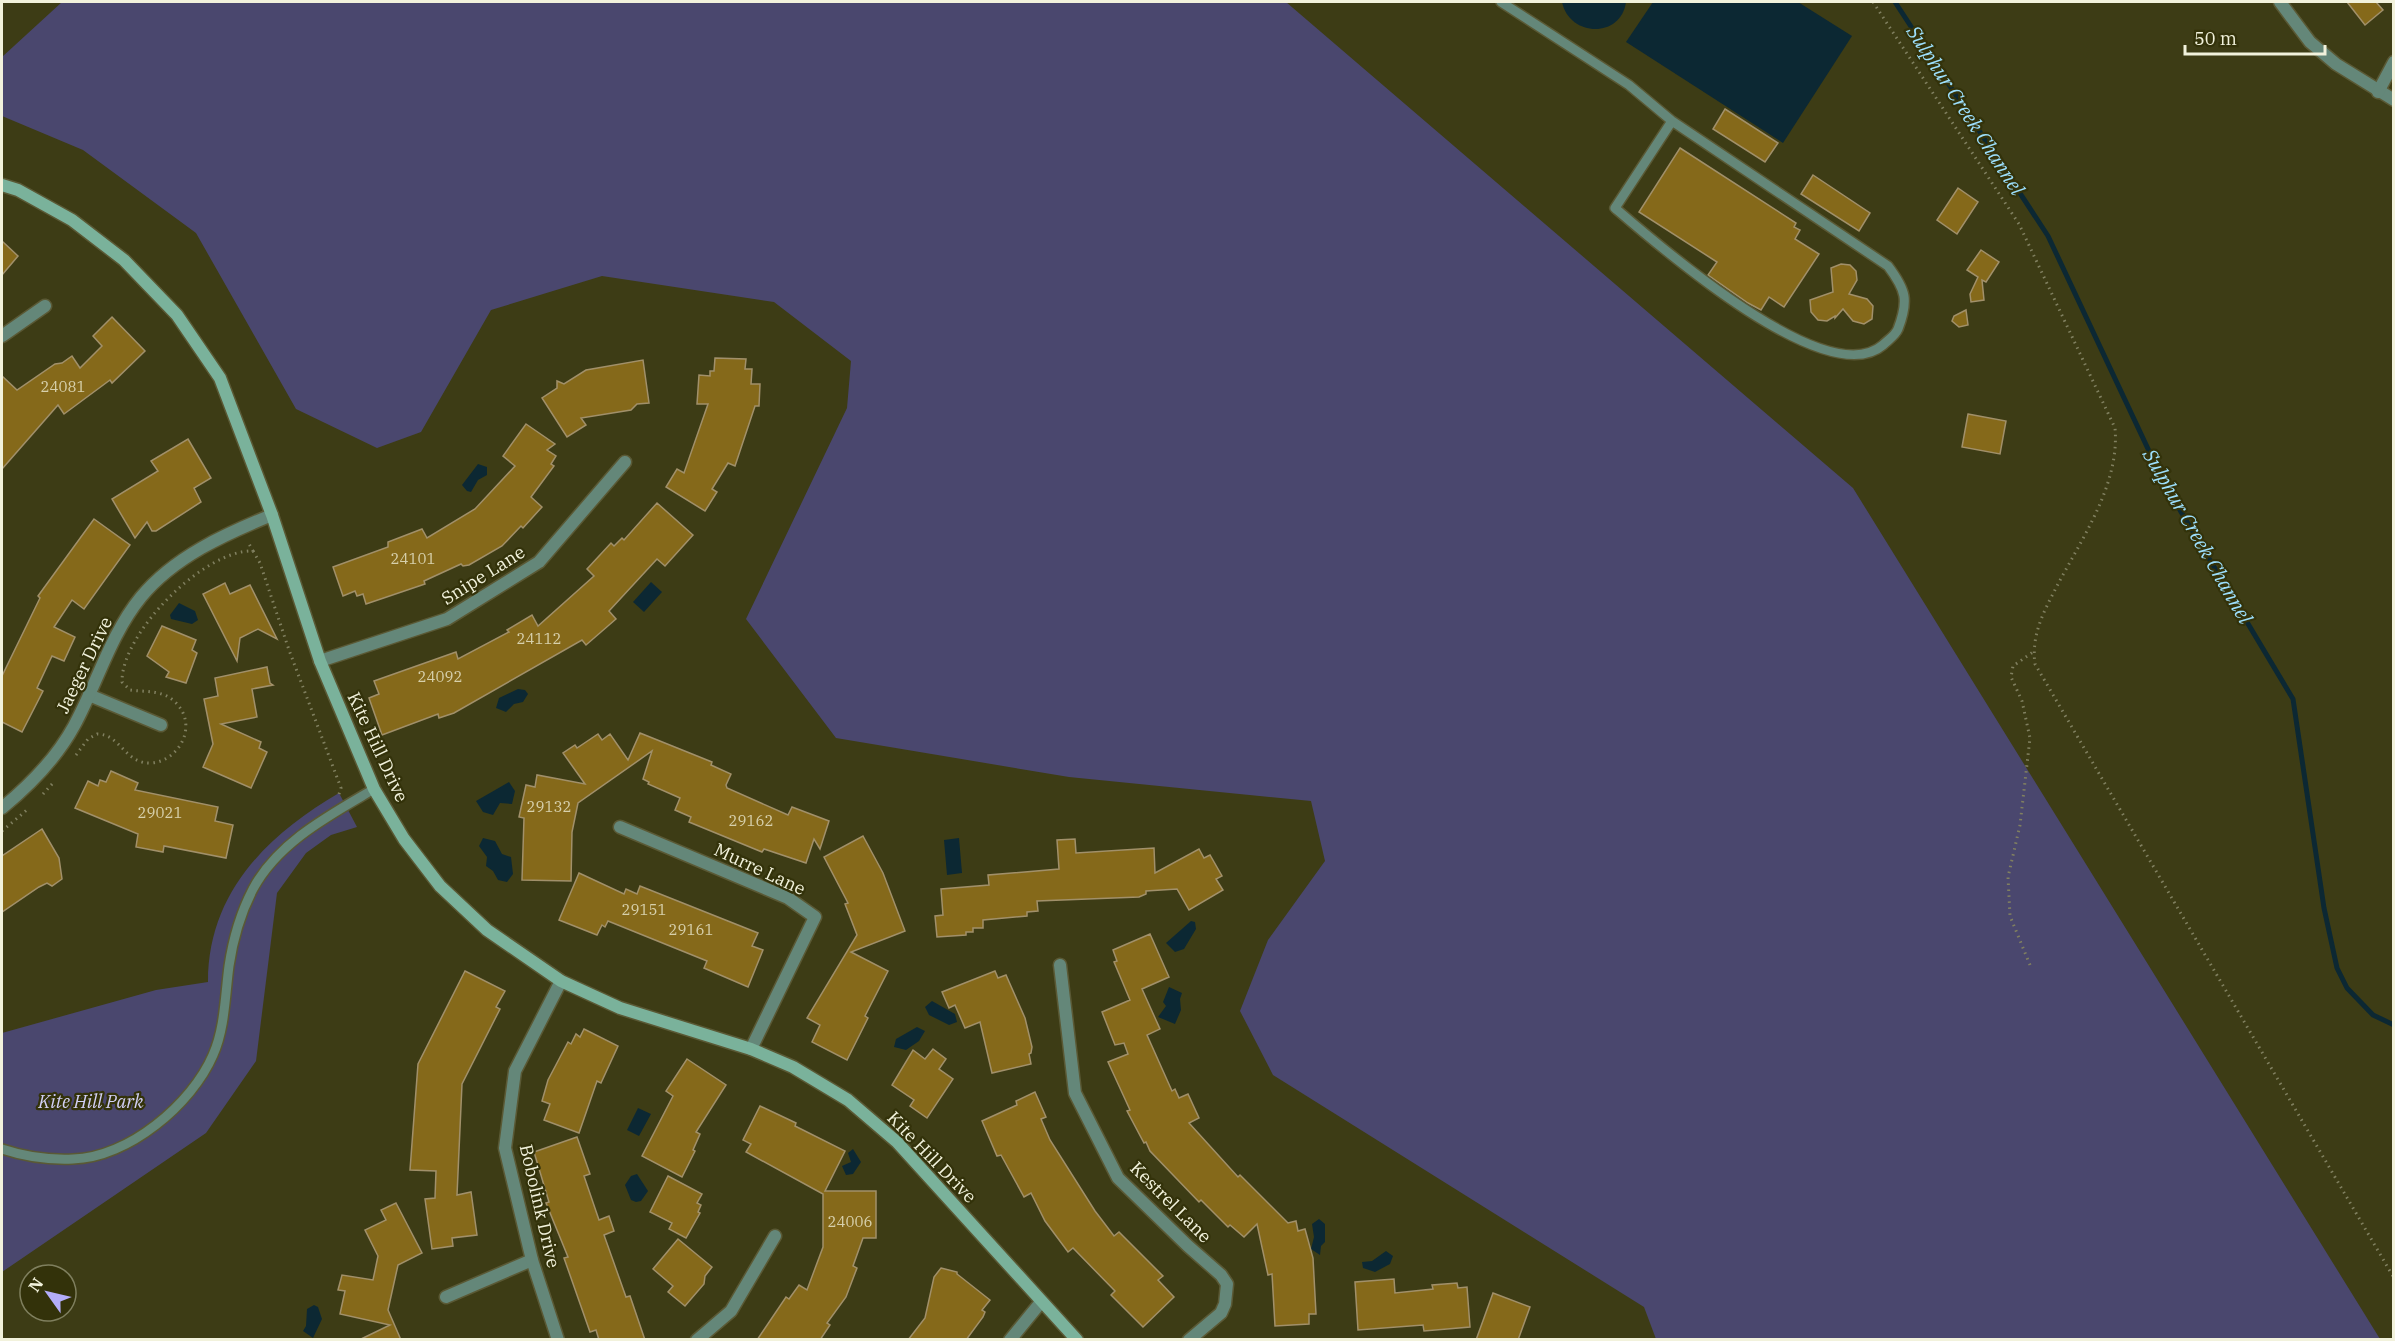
<svg xmlns="http://www.w3.org/2000/svg" width="2395" height="1341" font-family="'IBM Plex Serif',serif">
<style>
.green{fill:#4a476e}
.water{fill:#0c2833}
.lines{fill:none;stroke-linecap:round;stroke-linejoin:round}
.stream{stroke:#0c2833;stroke-width:5}
.building{fill:#85691a;stroke:#a1906a;stroke-width:1.5}
.lane-casing{stroke:#5a5935;stroke-width:12}
.street-casing{stroke:#5a5935;stroke-width:15}
.secondary-casing{stroke:#5a5935;stroke-width:15}
.path{stroke:#818060;stroke-width:3;stroke-dasharray:1.5 4.5;stroke-linecap:butt}
.lane{stroke:#648779;stroke-width:9}
.street{stroke:#648779;stroke-width:12}
.secondary{stroke:#7ab29b;stroke-width:12}
.labels{text-anchor:middle;dominant-baseline:central;stroke-width:4.5;stroke-linejoin:round;paint-order:stroke}
.number-label{font-size:15px;fill:#d7d0ac}
.street-label{font-size:18px;fill:#f2f2dc;stroke:#33320a}
.park-label{font-size:18px;font-style:italic;fill:#d2d0f6;stroke:#33320a}
.water-label{font-size:20px;font-style:italic;fill:#9ddffc;stroke:#33320a}
</style>
<rect width="100%" height="100%" fill="#3d3c15"/>
<!-- green -->
<g class="green">
<path d="M62,2H1286L1853,488L2380,1339H1656L1644,1307L1273,1075L1240,1011L1268,940L1325,861L1311,801L1069,777L836,738L746,619L847,408L851,361L774,302L602,276L491,310L421,432L377,448L296,409L196,233L83,150L2,116V57Z"/>
<path d="M339,793L357,827L331,835L306,853L277,893L256,1061L206,1133L2,1272V1033L156,990L208,982C208,893 267,835 339,793Z"/>
</g>
<!-- water -->
<g class="water">
<path d="M1562,2H1626C1621,39 1569,37 1562,2Z"/>
<path d="M1653,2H1798L1852,36L1783,143L1626,42Z"/>
<path d="M478,464L487,467V475L478,480L471,492L467,491L462,485Z"/>
<path d="M651,582L662,592L644,612L633,602Z"/>
<path d="M179,603L195,611L198,620L192,624L171,619L170,615Z"/>
<path d="M518,689L525,690L528,694L523,702L514,704L506,712L496,708L499,698Z"/>
<path d="M509,782L515,791L512,804L500,803L493,815L483,812L476,801Z"/>
<path d="M483,838L495,841L502,854L511,857L513,874L507,882L498,880L493,871L486,866L487,857L479,846Z"/>
<path d="M959,838L962,873L947,875L944,840Z"/>
<path d="M1191,921L1195,922L1196,929L1184,949L1175,952L1166,943Z"/>
<path d="M1169,987L1182,993L1180,999L1181,1010L1175,1024L1158,1017L1166,1006L1163,1002Z"/>
<path d="M932,1001L955,1014L957,1022L949,1025L929,1015L925,1007Z"/>
<path d="M917,1027L925,1031L919,1041L906,1050L894,1047L896,1039Z"/>
<path d="M638,1108L651,1114L639,1136L627,1130Z"/>
<path d="M853,1149L861,1162L853,1174L846,1175L842,1166L851,1162L848,1153Z"/>
<path d="M637,1174L648,1191L641,1201L636,1202L631,1200L625,1185L631,1176Z"/>
<path d="M1319,1219L1325,1224V1242L1321,1246L1320,1255L1311,1249L1314,1237L1312,1224Z"/>
<path d="M1386,1251L1393,1256L1390,1264L1375,1272L1363,1268L1362,1262L1372,1261Z"/>
<path d="M314,1305L318,1307L322,1319L313,1338L303,1331L306,1326L307,1309Z"/>
</g>
<g class="lines">
<!-- stream -->
<path class="stream" d="M1895,2L2048,236L2165,485L2293,699L2324,908L2337,968L2347,988L2373,1015L2394,1025"/>
</g>
<!-- building -->
<g class="building">
<path d="M2347,2H2376L2383,10L2365,25Z"/>
<path d="M1725,109L1778,143L1765,162L1713,129Z"/>
<path d="M1680,148L1796,223L1794,227L1800,230L1795,239L1819,254L1784,307L1769,297L1761,310L1748,303L1708,275L1717,262L1639,212Z"/>
<path d="M1813,175L1870,213L1859,231L1801,194Z"/>
<path d="M1958,188L1978,202L1957,234L1937,220Z"/>
<path d="M2,241L18,256L2,275Z"/>
<path d="M1981,250L1999,262L1986,282L1982,280L1984,300L1971,302L1970,294L1978,277L1967,270Z"/>
<path d="M1841,264L1850,265L1856,271L1857,280L1849,294L1867,299L1873,306L1872,319L1864,324L1853,321L1843,309L1835,318V316L1827,321L1818,320L1811,312L1810,300L1833,292L1831,268Z"/>
<path d="M1966,310L1968,325L1959,327L1952,321L1954,316Z"/>
<path d="M112,317L145,351L112,383L110,380L64,414L58,405L2,469V376L17,390L55,364L62,363L72,356L80,368L102,346L93,336Z"/>
<path d="M715,358L746,359L745,369H752L751,384H760L759,406H755L735,466L728,463L712,489L717,492L705,511L666,487L677,469L684,473L708,404H697L699,375L710,376V371H714Z"/>
<path d="M643,360L649,403L637,404L631,410L581,418L586,425L567,437L542,398L557,388V381L564,384L586,370Z"/>
<path d="M1968,414L2006,421L2000,454L1962,447Z"/>
<path d="M526,424L555,444L547,450L556,456L551,464L554,466L531,497L542,507L523,528L521,526L502,546L469,565L463,566L461,564L424,581L425,584L366,604L363,594L357,596L355,591L343,596L333,567L388,547V542L422,529L427,538L475,509L515,466L503,456Z"/>
<path d="M188,439L211,478L194,488L201,502L156,531H152L147,522L135,538L112,499L158,471L151,461Z"/>
<path d="M657,503L693,535L665,566L657,559L609,611L616,619L586,645L582,640L454,713L439,718L438,714L382,735L369,698L379,694L374,681L456,652L458,659L509,632L507,630L532,615L538,626L594,576L587,569L611,543L614,546L622,538L624,540Z"/>
<path d="M94,519L130,545L84,609L72,600L54,627L75,637L64,661L52,656L37,688L43,691L22,732L2,722V676L40,598L38,596Z"/>
<path d="M225,583L230,594L250,585L277,639L258,629L240,638L237,661L203,594Z"/>
<path d="M162,626L196,640L192,650L197,653L186,683L166,677L169,672L147,656Z"/>
<path d="M267,667L270,683L273,685L252,689L257,717L221,724L261,742L259,748L267,752L251,788L203,767L213,744L204,699L218,696L215,678Z"/>
<path d="M640,733L712,762L711,765L731,774L726,785L727,788L788,815L792,807L829,821L820,849L814,839L806,863L764,849L762,852L689,822L691,817L675,810L680,798L648,784L649,782L643,779L652,751L578,803L572,832L571,881L522,880L524,818L519,817L526,785L535,787L537,775L585,784L563,753L575,745L577,748L598,734L602,740L610,734L628,760Z"/>
<path d="M111,771L138,783L135,790L218,807L215,821L233,825L226,858L164,846L163,852L136,847L138,834L75,808L88,781L98,786L100,780L106,782Z"/>
<path d="M42,829L59,858L62,879L52,886L47,883L39,887L2,912V856Z"/>
<path d="M863,836L883,873L905,931L851,952L888,971L865,1016L868,1018L847,1060L812,1042L820,1025L807,1018L857,935L845,904L848,903L824,857Z"/>
<path d="M1075,839L1076,853L1154,848L1155,873L1199,849L1204,858L1210,855L1222,876L1216,879L1223,890L1189,910L1177,889L1146,891V894L1139,897L1037,901L1038,911L1027,912V916L983,920V928H973V932H966V935L937,937L935,916L943,915L941,889L989,885L988,875L1059,869L1057,840Z"/>
<path d="M579,873L624,894L626,889L637,894L640,886L758,933L752,946L763,950L748,987L704,968L707,961L608,921L605,927L602,925L597,935L559,920Z"/>
<path d="M1150,934L1169,977L1142,989L1160,1029L1147,1035L1172,1091L1175,1089L1179,1098L1188,1094L1199,1118L1189,1123L1238,1177L1240,1175L1288,1223L1296,1221L1298,1231L1305,1229L1313,1258L1316,1314H1309V1324L1275,1326L1272,1274L1268,1275L1257,1224L1244,1237L1230,1225L1228,1227L1201,1200L1199,1202L1150,1151L1146,1142L1144,1143L1127,1111L1130,1110L1108,1062L1128,1054L1124,1043L1115,1045L1102,1012L1130,1000L1114,962L1117,961L1113,950Z"/>
<path d="M465,971L505,991L496,1007L500,1009L462,1084L457,1195L471,1192L477,1235L452,1238L453,1246L432,1249L425,1199L435,1198L436,1171L410,1170L418,1064Z"/>
<path d="M995,971L998,978L1006,975L1025,1018L1032,1047L1031,1053L1029,1054L1031,1064L992,1073L980,1022L965,1028L955,1005L949,1008L942,992Z"/>
<path d="M584,1029L618,1046L601,1083L597,1081L579,1133L544,1120L550,1104L542,1101L548,1080L568,1042L571,1044L576,1034L580,1037Z"/>
<path d="M933,1049L946,1059L939,1069L953,1079L927,1118L910,1106L914,1100L892,1085L913,1050L925,1059Z"/>
<path d="M687,1059L726,1085L696,1132L700,1134L693,1150L695,1151L682,1177L642,1156L673,1096L666,1091Z"/>
<path d="M1035,1092L1046,1117L1041,1119L1050,1140L1095,1211L1114,1236L1119,1232L1163,1276L1158,1280L1174,1297L1143,1327L1111,1295L1115,1291L1073,1248L1068,1252L1045,1221L1031,1193L1024,1197L1001,1155L997,1156L982,1121L1017,1105L1016,1101Z"/>
<path d="M760,1106L796,1123L795,1126L845,1151L825,1191H876V1238H863L853,1266L857,1268L846,1297L827,1323L830,1325L820,1340H757L786,1297L789,1299L799,1285L807,1290L823,1247V1194L746,1152L751,1144L743,1140Z"/>
<path d="M577,1137L590,1174L584,1176L599,1220L609,1216L614,1231L604,1235L626,1297L630,1296L645,1340H599L596,1330L590,1332L564,1258L568,1257L546,1203L549,1202L534,1152Z"/>
<path d="M668,1176L702,1194L697,1203L701,1205L698,1212L700,1213L686,1238L669,1229L672,1223L650,1212Z"/>
<path d="M396,1203L422,1253L398,1265L388,1310L401,1340H359L390,1325L340,1314L345,1291L338,1290L342,1275L373,1280L378,1256L365,1230L386,1220L381,1210Z"/>
<path d="M678,1239L712,1267L705,1276L704,1284L685,1306L668,1292L673,1286L653,1269Z"/>
<path d="M941,1268L957,1272V1274L990,1300L982,1310L985,1312L983,1317L966,1340H908L925,1318L934,1277Z"/>
<path d="M1394,1279L1395,1293L1433,1289L1432,1285L1457,1283L1458,1288L1467,1287L1470,1327L1424,1331L1423,1325L1358,1330L1355,1282Z"/>
<path d="M1493,1293L1530,1307L1518,1340H1476Z"/>
</g>
<g class="lines">
<!-- lane casing -->
<g class="lane-casing">
<g id="lane">
<path d="M1501,2L1629,85L1672,121L1888,266C1906,290 1909,300 1898,329C1895,336 1888,340 1883,345C1827,393 1658,245 1615,208L1672,121"/>
<path d="M2,1149C23,1156 50,1160 73,1159C128,1158 192,1104 213,1055C225,1028 225,996 229,966C233,939 240,914 253,889C278,842 330,815 374,789"/>
</g>
</g>
<!-- street casing -->
<g class="street-casing">
<g id="street">
<path d="M2280,2L2310,42L2336,64L2394,100"/>
<path d="M2378,92L2394,62"/>
<path d="M2,336L45,306"/>
<path d="M320,661L447,619L539,562L625,462"/>
<path d="M89,695L161,725"/>
<path d="M2,808C30,785 56,759 74,726C97,684 110,635 141,597C174,557 225,534 272,515"/>
<path d="M620,827L788,898L815,917L751,1049"/>
<path d="M1060,965L1075,1093L1118,1178L1188,1246L1221,1275L1227,1284L1225,1304L1221,1313L1189,1340"/>
<path d="M446,1297L532,1260"/>
<path d="M558,1340L532,1260L505,1148L515,1071L561,981"/>
<path d="M697,1340L731,1311L775,1236"/>
<path d="M1010,1340L1041,1302"/>
</g>
</g>
<!-- secondary casing -->
<g class="secondary-casing">
<path id="secondary" d="M2,185L18,190L72,220L124,260L177,315L220,378L272,515L320,661L374,789L404,839L440,886L487,930L561,981L620,1008L751,1049L793,1067L848,1100L897,1142L1077,1340"/>
</g>
<!-- path -->
<g class="path">
<path d="M1873,2L2019,224L2115,428C2120,484 2082,538 2057,586C2044,611 2031,635 2035,664L2394,1278"/>
<path d="M253,551L260,563L289,650L341,788L339,794"/>
<path d="M76,755L88,739L97,734C121,734 125,765 152,763C181,760 199,723 174,701C162,690 145,692 130,690L122,682C121,633 205,549 253,551L248,542"/>
<path d="M43,794L53,783"/>
<path d="M2,831L28,809"/>
<path d="M2030,965L2010,916L2008,877L2020,825L2030,738L2022,701L2011,677L2013,666L2033,652"/>
</g>
<!-- lane -->
<use href="#lane" class="lane"/>
<!-- street -->
<use href="#street" class="street"/>
<!-- secondary -->
<use href="#secondary" class="secondary"/>
</g>
<g class="labels">
<!-- number labels -->
<g class="number-label">
<text x="63" y="386">24081</text>
<text x="413" y="558">24101</text>
<text x="539" y="638">24112</text>
<text x="440" y="676">24092</text>
<text x="549" y="806">29132</text>
<text x="160" y="812">29021</text>
<text x="751" y="820">29162</text>
<text x="644" y="909">29151</text>
<text x="691" y="929">29161</text>
<text x="850" y="1221">24006</text>
</g>
<!-- street labels -->
<g class="street-label">
<text transform="translate(483 575) rotate(-32)">Snipe Lane</text>
<text transform="translate(84 665) rotate(-64)">Jaeger Drive</text>
<text transform="translate(378 747) rotate(65)">Kite Hill Drive</text>
<text transform="translate(760 869) rotate(25)">Murre Lane</text>
<text transform="translate(932 1157) rotate(46)">Kite Hill Drive</text>
<text transform="translate(1171 1202) rotate(45)">Kestrel Lane</text>
<text transform="translate(540 1206) rotate(77)">Bobolink Drive</text>
</g>
<!-- park labels -->
<g class="park-label">
<text x="91" y="1101">Kite Hill Park</text>
</g>
<!-- water labels -->
<g class="water-label">
<text transform="translate(1966 110) rotate(57)">Sulphur Creek Channel</text>
<text transform="translate(2198 536) rotate(60)">Sulphur Creek Channel</text>
</g>
</g>
<!-- border -->
<rect width="2395" height="1341" fill="none" stroke="#f2f2dc" stroke-width="6"/>
<!-- north arrow -->
<g transform="translate(48 1293) rotate(304)"><circle r="28" fill="#33320a" stroke="#7f7f5e" stroke-width="1.5"/>
<path d="M0-4.5L10 22L0 15L-10 22Z" fill="#b3adf9"/>
<text y="-9" font-size="16" font-weight="bold" text-anchor="middle" fill="#f2f2dc">N</text>
</g>
<!-- scale -->
<path d="M2185 45v9h140v-9" fill="none" stroke="#f2f2dc" stroke-width="3"/>
<text x="2194" y="45" font-size="18" fill="#f2f2dc" stroke="#33320a" stroke-width="4.5" paint-order="stroke">50 m</text>
</svg>
